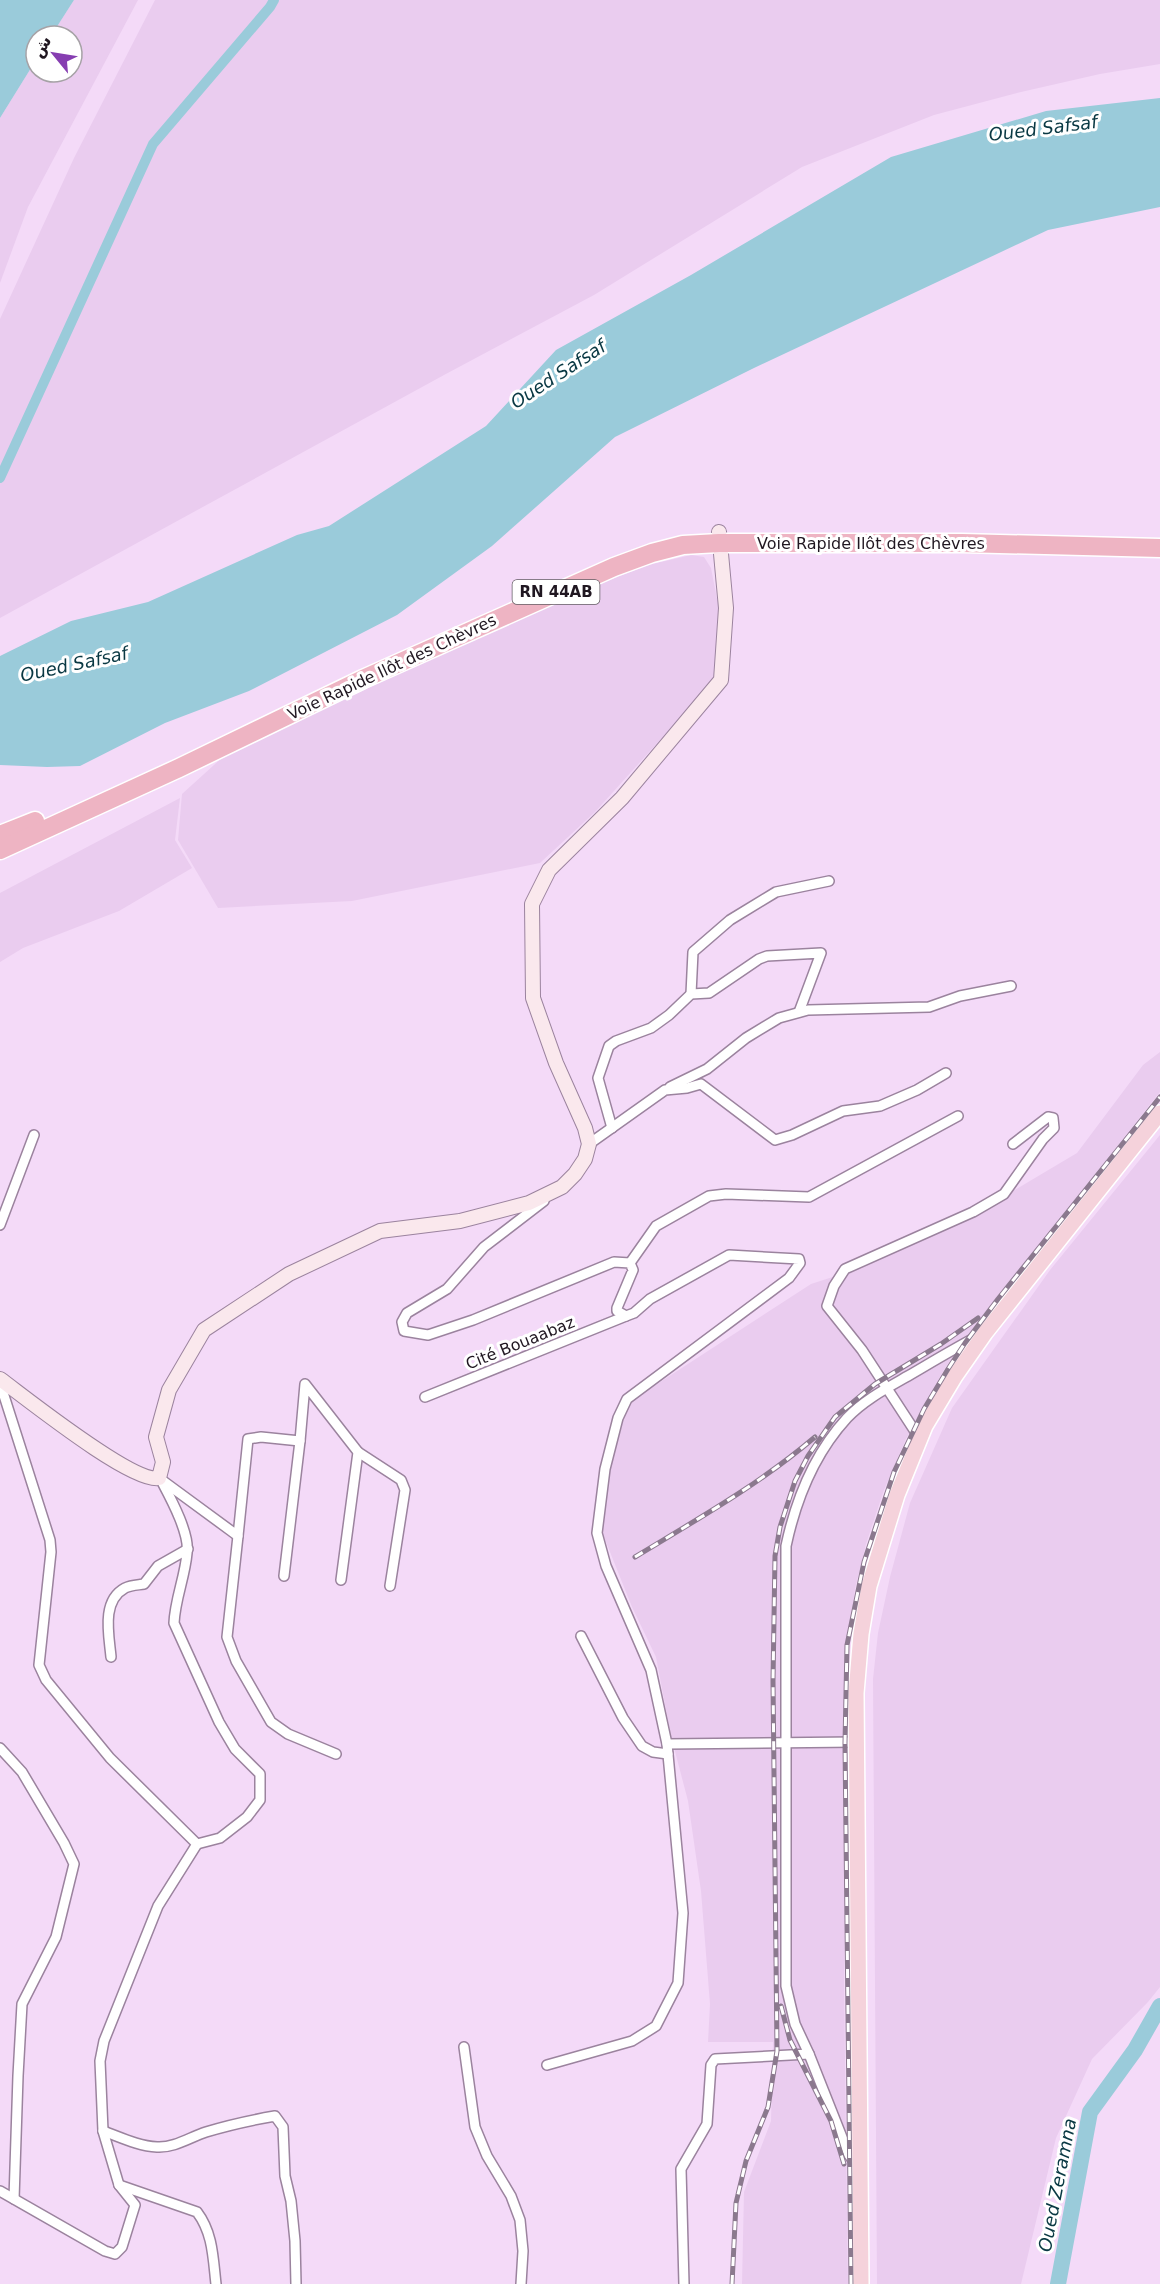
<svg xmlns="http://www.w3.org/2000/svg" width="1160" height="2284" font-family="'DejaVu Sans',Vazirmatn,sans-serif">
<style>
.built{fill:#eaccef}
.water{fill:#9acbda}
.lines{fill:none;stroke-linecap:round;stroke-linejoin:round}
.canal{stroke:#9acbda;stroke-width:10}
.river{stroke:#9acbda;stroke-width:16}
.street-casing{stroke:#9b839e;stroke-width:12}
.secondary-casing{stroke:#9b839e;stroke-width:16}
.primary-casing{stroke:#fff;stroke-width:18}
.highway-casing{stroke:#fff;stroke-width:21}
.street{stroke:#fff;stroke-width:9}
.secondary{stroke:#fae8ed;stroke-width:14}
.primary{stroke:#f5d2db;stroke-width:15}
.highway{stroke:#eeb4c3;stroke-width:18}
.rail-casing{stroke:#8b798e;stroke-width:5}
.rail{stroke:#fff;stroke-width:3;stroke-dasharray:9;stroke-linecap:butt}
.labels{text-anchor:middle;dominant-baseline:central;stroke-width:6;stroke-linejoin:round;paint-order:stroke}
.shield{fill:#fff;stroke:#635d64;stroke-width:1.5}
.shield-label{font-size:15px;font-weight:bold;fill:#201721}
.street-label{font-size:16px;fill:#201721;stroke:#fff}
.water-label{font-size:18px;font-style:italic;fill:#093843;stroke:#fff}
</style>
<rect width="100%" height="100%" fill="#f4daf8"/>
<!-- built -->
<g class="built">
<path d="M74,0H138L28,207L0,283V118L36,60V72H72V36H51Z"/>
<path d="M155,0H1160V64L1100,74L1021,92L934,115L802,167L594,295L444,375L0,618V319L74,158Z"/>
<path d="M691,555L704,557L711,568L718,604L719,638L716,678L595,812L540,863L352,901L218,908L178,840L182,794L225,755L548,604L648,565Z"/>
<path d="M180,798L175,840L192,868L119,911L23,948L0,962V893Z"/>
<path d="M1160,1052V1092L995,1300L945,1368L906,1439L884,1490L866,1544L855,1589L848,1642L844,1984L848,2284H742L744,2192L771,2121L773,2042H708L710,2004L701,1891L688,1801L671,1736L656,1657L632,1607L602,1532L604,1493L628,1403L811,1284L845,1273L981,1210L1077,1153L1143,1065Z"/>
<path d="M1160,1135V1987L1148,2002L1092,2059L1056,2138L1021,2284H877L873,1679L878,1633L890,1577L910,1503L952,1408L1050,1270Z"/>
</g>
<!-- water -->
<g class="water">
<path d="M0,0H74L51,36H36V60L0,118Z"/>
<path d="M1160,98V207L1048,230L754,368L615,437L492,546L397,615L249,691L165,723L80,766L47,767L0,765V656L71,621L148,602L297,535L329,526L486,426L556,350L691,275L891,157L1046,111Z"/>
</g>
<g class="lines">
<!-- canal -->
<path class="canal" d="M0,478L153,144L270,7L274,0"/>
<!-- river -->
<path class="river" d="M1058,2284L1090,2112L1135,2050L1160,2006"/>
<!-- street casing -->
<g class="street-casing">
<g id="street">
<path d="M691,994L693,952L730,920L776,892L829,881"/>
<path d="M670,1087L707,1069L746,1038L779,1018L808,1010L929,1007L960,996L1011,986"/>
<path d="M612,1128L598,1078L609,1046L616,1041L651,1028L669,1015L691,994L709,993L759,959L767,956L821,953L799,1012"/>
<path d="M589,1144L665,1090L687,1088L701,1084L775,1140L792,1135L843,1111L880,1106L917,1090L946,1073"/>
<path d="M544,1201L484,1247L447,1289L407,1313L402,1322L404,1331L428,1335L473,1320L614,1262L630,1263L633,1270L617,1308V1311L626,1316L634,1313L650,1299L729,1255L799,1259L800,1263L789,1278L627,1399L618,1418L605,1469L597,1533L606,1566L651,1670L667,1744L683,1913L678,1983L656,2026L632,2041L547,2065"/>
<path d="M0,1225L34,1135"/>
<path d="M630,1263L656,1226L709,1196L726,1194L809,1197L958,1116"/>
<path d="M0,1383L50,1540L51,1552L39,1665L46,1680L110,1758L197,1844L158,1906L104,2041L100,2061L103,2131L119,2185L135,2205L122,2247L115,2254L105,2251L0,2191"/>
<path d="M425,1397L626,1316"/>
<path d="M920,1439L862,1350L827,1306L834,1286L845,1269L973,1212L1004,1194L1043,1139L1054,1128L1053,1118L1048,1117L1013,1144"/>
<path d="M358,1452L401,1480L405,1490L390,1586"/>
<path d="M159,1478L238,1536L248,1439L261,1437L300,1441L305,1384L358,1452L341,1580"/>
<path d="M162,1482C171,1499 190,1534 187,1553C185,1577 175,1599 174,1623L219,1722L235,1749L260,1774V1800L247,1817L220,1838L197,1844"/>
<path d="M238,1536L227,1637L236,1661L271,1722L288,1734L336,1754"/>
<path d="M284,1576L300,1441"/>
<path d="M581,1636L623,1718L642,1746L653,1752L668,1754"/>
<path d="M111,1657C109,1635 101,1601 125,1588C131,1585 138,1585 144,1584L158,1566L188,1549"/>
<path d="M667,1744L856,1742"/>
<path d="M0,1748L22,1772L64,1843L74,1864L56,1937L22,2004L18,2076L14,2199"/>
<path d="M464,2047L475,2127L487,2156L511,2196L520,2220L523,2251L521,2284"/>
<path d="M103,2131C120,2137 138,2146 157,2147C175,2148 190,2137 206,2132C229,2125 252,2120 275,2116L283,2127L285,2176L291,2201L295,2241L296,2284"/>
<path d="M858,2167L849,2155L809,2054L795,2024L786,1986V1546C796,1499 814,1454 847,1418C864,1400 887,1388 908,1376C932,1362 955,1348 980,1335"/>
<path d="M119,2185L197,2212C213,2233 213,2258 216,2284"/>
<path d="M684,2284L681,2169L707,2124L711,2065L715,2059L809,2054"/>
</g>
</g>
<!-- secondary casing -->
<g class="secondary-casing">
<path id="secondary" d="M0,1379C26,1398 133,1484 159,1478L163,1462L156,1437L169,1390L204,1330L289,1274L380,1231L460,1221L529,1203L562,1187L575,1174L585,1159L589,1144L585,1128L556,1063L533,998L532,904L549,870L622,798L721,680L726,608L719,532"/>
</g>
<!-- primary casing -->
<g class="primary-casing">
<path id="primary" d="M861,2284L856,1693L861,1634L869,1586L897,1495L925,1426L955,1376L985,1333L1160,1113"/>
</g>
<!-- highway casing -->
<g class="highway-casing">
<g id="highway">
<path d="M0,835L35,821"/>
<path d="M0,850L179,768L363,679L614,567L652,553L683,545L719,543H962L1160,548"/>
</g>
</g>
<!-- street -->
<use href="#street" class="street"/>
<!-- secondary -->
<use href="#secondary" class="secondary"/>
<!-- primary -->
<use href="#primary" class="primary"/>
<!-- highway -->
<use href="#highway" class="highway"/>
<!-- rail casing -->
<g class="rail-casing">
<g id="rail">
<path d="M635,1557C696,1520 760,1484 815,1437"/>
<path d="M781,2006L790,2040L831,2121L844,2164"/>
<path d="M732,2284L736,2203L746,2161L768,2107L777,2051L773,1681L775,1556L780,1527L795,1481L808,1456L835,1417L875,1384L941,1344L978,1318"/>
<path d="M851,2284L845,1743L847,1645L864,1562L894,1472L924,1409L948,1369L965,1343L998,1299L1160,1097"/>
</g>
</g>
<!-- rail -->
<use href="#rail" class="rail"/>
</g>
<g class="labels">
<!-- shield labels -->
<rect class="shield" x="512.5" y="580" width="87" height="24" rx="4.5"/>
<g class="shield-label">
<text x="556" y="592">RN 44AB</text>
</g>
<!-- street labels -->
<g class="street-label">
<text x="871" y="543">Voie Rapide Ilôt des Chèvres</text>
<text transform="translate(392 667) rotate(-25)">Voie Rapide Ilôt des Chèvres</text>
<text transform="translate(520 1343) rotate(-22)">Cité Bouaabaz</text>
</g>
<!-- water labels -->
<g class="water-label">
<text transform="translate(1043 128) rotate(-7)">Oued Safsaf</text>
<text transform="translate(558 374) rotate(-33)">Oued Safsaf</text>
<text transform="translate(74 664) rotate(-12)">Oued Safsaf</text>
<text transform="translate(1057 2185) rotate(-79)">Oued Zeramna</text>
</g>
</g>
<!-- north arrow -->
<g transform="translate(54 54) rotate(300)"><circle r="28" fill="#ffffff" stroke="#a6a2a6" stroke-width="1.5"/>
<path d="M0-4.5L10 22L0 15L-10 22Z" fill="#863eb1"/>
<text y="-9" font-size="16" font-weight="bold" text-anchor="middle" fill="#201721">ش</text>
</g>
</svg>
